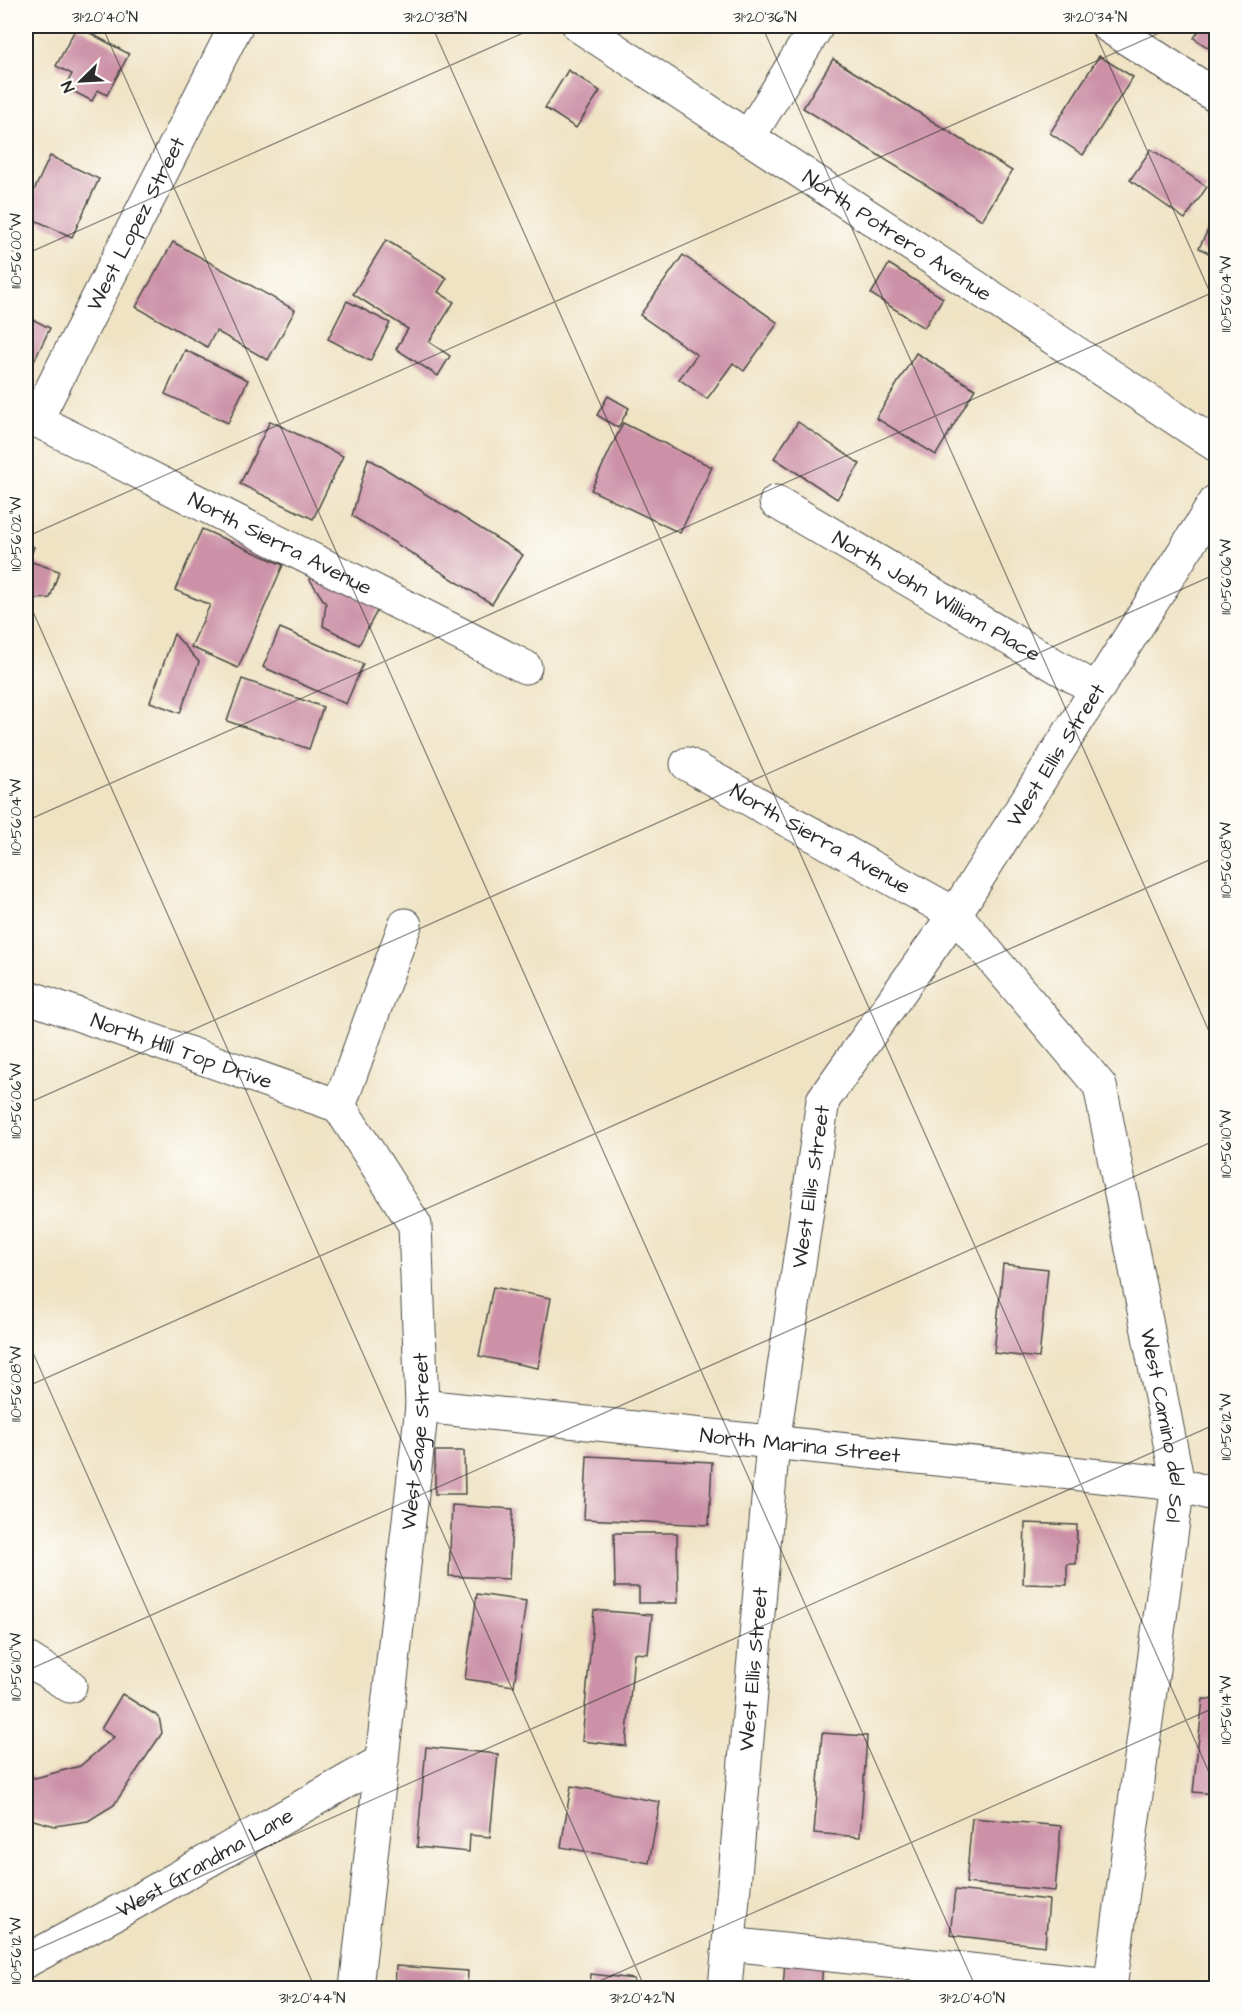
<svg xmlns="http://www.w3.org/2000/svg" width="1242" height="2014" font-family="'Architects Daughter',sans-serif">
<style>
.building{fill:#cc91a7}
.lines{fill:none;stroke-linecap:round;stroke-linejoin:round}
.minor-casing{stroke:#484742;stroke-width:35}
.minor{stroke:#fff;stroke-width:33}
.ticks{fill:none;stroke:#2b2b2b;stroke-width:1.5;stroke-opacity:0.45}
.labels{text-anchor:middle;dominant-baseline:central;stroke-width:4.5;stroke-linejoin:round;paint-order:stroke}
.street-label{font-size:21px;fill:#2b2b2b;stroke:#fdfcf7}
.neatline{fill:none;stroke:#2b2b2b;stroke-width:2}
.ticks-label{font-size:15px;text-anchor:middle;fill:#2b2b2b}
</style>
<rect width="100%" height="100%" fill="#fdfcf7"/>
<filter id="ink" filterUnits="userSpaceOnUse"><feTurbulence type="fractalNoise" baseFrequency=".0167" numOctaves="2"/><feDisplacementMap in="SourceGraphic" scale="12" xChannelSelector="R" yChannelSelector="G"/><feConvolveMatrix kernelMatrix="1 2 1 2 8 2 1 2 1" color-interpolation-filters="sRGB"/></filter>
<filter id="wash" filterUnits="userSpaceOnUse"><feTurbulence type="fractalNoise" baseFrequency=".008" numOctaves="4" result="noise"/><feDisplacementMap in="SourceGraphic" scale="24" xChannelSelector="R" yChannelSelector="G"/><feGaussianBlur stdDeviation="1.35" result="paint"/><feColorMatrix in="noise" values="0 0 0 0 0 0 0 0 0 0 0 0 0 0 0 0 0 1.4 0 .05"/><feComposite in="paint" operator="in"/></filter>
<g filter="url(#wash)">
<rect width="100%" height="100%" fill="#efe3c4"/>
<g id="blocks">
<!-- building -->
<g class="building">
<path d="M77,26L129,54L107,95L98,90L92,101L65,87L72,74L56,66Z"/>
<path d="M1202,26H1216V53L1194,38Z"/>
<path d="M1099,56L1133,77L1083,155L1050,133Z"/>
<path d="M833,59L1012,171L982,220L803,108Z"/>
<path d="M568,70L600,91L576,128L545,108Z"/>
<path d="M1151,149L1207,187L1185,219L1130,180Z"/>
<path d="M50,156L99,179L72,237L26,216V208Z"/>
<path d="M1211,224L1216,226V257L1199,248Z"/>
<path d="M386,240L447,278L438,292L454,302L429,342L450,356L438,376L396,349L408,329L353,294Z"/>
<path d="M173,242L295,310L268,360L216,331L207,347L136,307Z"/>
<path d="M683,255L778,323L744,371L733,363L707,399L679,379L697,355L640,315Z"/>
<path d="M889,264L943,298L924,328L871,294Z"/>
<path d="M347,301L390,323L370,361L328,339Z"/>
<path d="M26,316L50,328L26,378Z"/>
<path d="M185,350L248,380L228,423L165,394Z"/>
<path d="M916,353L975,389L936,455L876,418Z"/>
<path d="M608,396L629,408L618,428L597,415Z"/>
<path d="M270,421L343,456L313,519L240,484Z"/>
<path d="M798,422L860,464L837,499L774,458Z"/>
<path d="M623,423L712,467L680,533L591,490Z"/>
<path d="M368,458L523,555L492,604L352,516Z"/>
<path d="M202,529L283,565L238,668L191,647L210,605L175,590Z"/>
<path d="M26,544L34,547L29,561L59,571L50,598L34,599L26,625Z"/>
<path d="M314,572L379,607L359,645L323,626L326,604L310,580Z"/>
<path d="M280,628L363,664L346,704L263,667Z"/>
<path d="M174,634L199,662L180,713L150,702Z"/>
<path d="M242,679L323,707L309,749L227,721Z"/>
<path d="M1003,1264L1048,1269L1039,1358L994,1353Z"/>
<path d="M493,1287L551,1298L538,1368L479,1356Z"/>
<path d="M435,1451H464L465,1494H435Z"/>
<path d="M587,1456L712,1462L709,1525L584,1519Z"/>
<path d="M452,1505L513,1509L509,1579L449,1576Z"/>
<path d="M1025,1523L1077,1525L1076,1564H1067V1585L1023,1584Z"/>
<path d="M614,1533H677L678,1603H639V1587H615Z"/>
<path d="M477,1594L526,1601L514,1686L465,1679Z"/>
<path d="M594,1610L652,1615L648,1654L634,1653L626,1746L582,1741Z"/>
<path d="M122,1694L159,1717L162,1733L114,1805L88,1821L55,1826L26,1818V1775L35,1778L80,1766L114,1737L101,1729Z"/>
<path d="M1203,1699L1216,1700V1794L1193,1792Z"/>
<path d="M822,1733L867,1736L860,1837L814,1833Z"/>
<path d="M426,1747L498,1754L490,1837L470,1835L469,1852L417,1847Z"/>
<path d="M571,1786L660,1802L649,1863L561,1847Z"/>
<path d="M972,1818L1061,1826L1055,1891L966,1883Z"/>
<path d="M955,1890L1049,1900L1045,1946L950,1935Z"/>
<path d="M785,1961L823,1964L821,1988H783Z"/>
<path d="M396,1966L468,1971L467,1988H395Z"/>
<path d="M591,1974L634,1979L633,1988H590Z"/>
<path d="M866,1985L884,1987V1988H865Z"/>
</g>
</g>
</g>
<g filter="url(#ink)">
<use href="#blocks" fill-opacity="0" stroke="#484742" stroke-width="1.5"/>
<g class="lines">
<!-- minor casing -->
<g class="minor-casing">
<g id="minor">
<path id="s1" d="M579,26L1216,445"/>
<path d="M1108,26L1216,96"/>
<path d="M748,138L817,26"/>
<path id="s2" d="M26,417L36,420L525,667"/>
<path id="s3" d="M36,420L236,26"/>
<path id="s4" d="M776,502L1097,690"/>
<path id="s5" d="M687,764L955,914L1100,1086L1178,1484L1110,1988"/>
<path id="s6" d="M26,996L339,1106"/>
<path id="s7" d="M422,1406L1178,1484L1216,1495"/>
<path d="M26,1658L70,1686"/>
<path d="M729,1944L1110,1985"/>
<path id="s8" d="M26,1961L125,1908L382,1761"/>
<path id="s9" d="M356,1988L422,1406L415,1225L339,1106L405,925"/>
<path id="s10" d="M725,1988L773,1443L823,1100L955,914L1216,501"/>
</g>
</g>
<!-- minor -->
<use href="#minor" class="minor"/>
</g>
</g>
<!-- ticks -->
<path class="ticks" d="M102,26L976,1988M432,26L1216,1788M762,26L1216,1047M1092,26L1216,306M26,254L539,26M26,537L1175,26M26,596L645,1988M26,821L1216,291M26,1104L1216,574M26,1337L315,1988M26,1387L1216,857M26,1671L1216,1140M26,1954L1216,1424M584,1988L1216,1707"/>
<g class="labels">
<!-- street labels -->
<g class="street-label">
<text stroke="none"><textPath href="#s3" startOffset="220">West Lopez Street</textPath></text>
<text stroke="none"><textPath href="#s1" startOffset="381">North Potrero Avenue</textPath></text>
<text stroke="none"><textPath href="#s2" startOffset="284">North Sierra Avenue</textPath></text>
<text stroke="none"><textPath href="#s4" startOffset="186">North John William Place</textPath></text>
<text stroke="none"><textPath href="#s10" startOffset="1310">West Ellis Street</textPath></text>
<text stroke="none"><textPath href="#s5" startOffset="153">North Sierra Avenue</textPath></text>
<text stroke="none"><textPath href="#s6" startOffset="165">North Hill Top Drive</textPath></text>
<text stroke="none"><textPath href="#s10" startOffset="806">West Ellis Street</textPath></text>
<text stroke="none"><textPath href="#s5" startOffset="878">West Camino del Sol</textPath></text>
<text stroke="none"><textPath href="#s9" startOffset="550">West Sage Street</textPath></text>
<text stroke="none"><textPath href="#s7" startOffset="380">North Marina Street</textPath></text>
<text stroke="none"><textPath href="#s10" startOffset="320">West Ellis Street</textPath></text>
<text stroke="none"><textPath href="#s8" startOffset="204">West Grandma Lane</textPath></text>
</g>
</g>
<!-- margin -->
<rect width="1242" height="2014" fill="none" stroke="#fdfcf7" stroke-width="66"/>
<!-- north arrow -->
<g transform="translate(81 81) rotate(246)" stroke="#fdfcf7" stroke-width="4.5" paint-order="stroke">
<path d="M0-4.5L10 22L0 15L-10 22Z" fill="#2b2b2b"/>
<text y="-9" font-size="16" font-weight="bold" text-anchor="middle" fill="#2b2b2b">N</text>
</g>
<rect x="33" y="33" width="1176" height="1948" class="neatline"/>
<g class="ticks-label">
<text x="105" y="22">31°20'40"N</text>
<text x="435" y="22">31°20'38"N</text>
<text x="765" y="22">31°20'36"N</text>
<text x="1095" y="22">31°20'34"N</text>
<text transform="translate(16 251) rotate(-90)" y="5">110°56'00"W</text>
<text transform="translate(1226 294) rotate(-90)" y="5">110°56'04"W</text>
<text transform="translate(16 534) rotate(-90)" y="5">110°56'02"W</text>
<text transform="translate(1226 577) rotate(-90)" y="5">110°56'06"W</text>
<text transform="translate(16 817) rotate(-90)" y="5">110°56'04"W</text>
<text transform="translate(1226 860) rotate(-90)" y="5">110°56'08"W</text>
<text transform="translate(16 1101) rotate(-90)" y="5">110°56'06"W</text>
<text transform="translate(1226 1144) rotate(-90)" y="5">110°56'10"W</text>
<text transform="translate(16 1384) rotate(-90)" y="5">110°56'08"W</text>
<text transform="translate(1226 1427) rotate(-90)" y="5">110°56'12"W</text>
<text transform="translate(16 1667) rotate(-90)" y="5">110°56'10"W</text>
<text transform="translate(1226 1710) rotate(-90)" y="5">110°56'14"W</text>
<text transform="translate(16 1951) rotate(-90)" y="5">110°56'12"W</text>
<text x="312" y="2003">31°20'44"N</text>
<text x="642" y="2003">31°20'42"N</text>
<text x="972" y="2003">31°20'40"N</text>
</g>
</svg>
